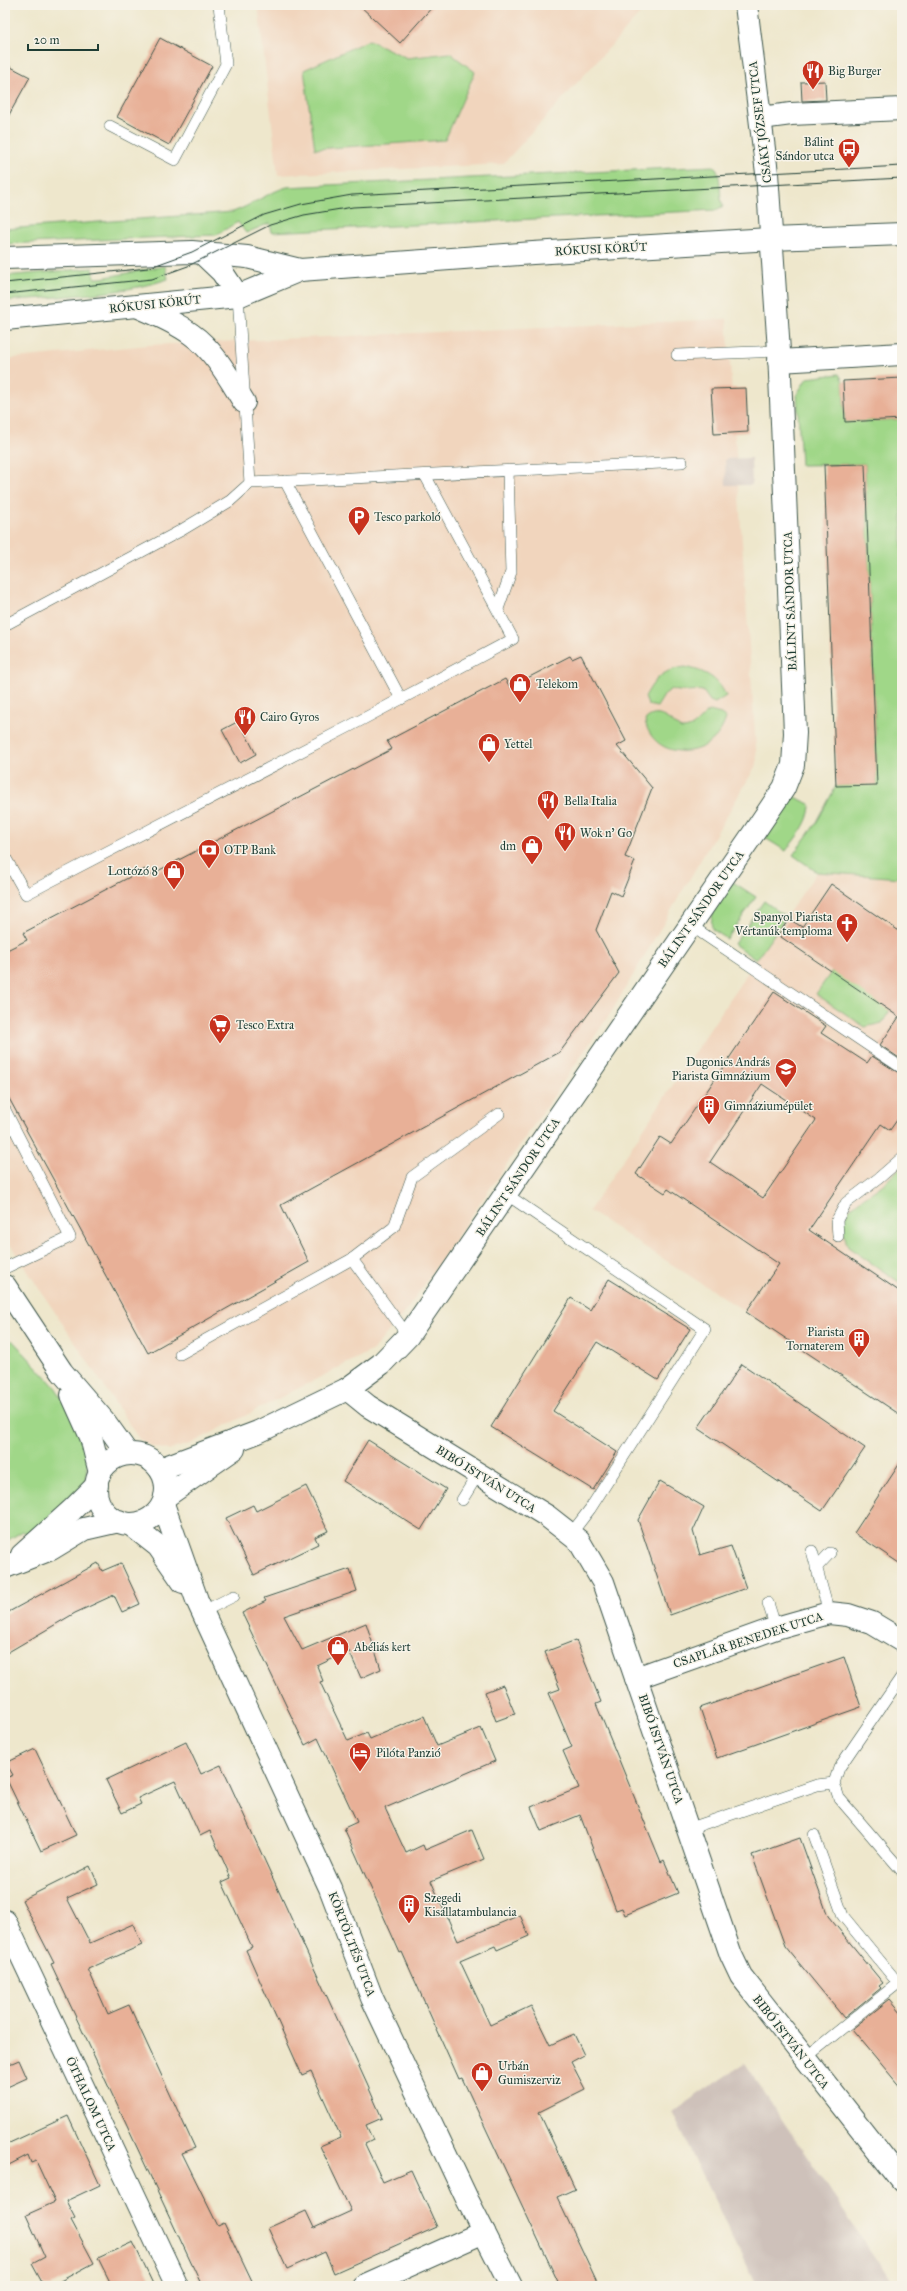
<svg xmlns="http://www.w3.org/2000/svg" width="907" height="2291" font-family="'IM FELL Great Primer',serif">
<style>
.built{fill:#f1d5bd}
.industrial{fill:#cec1ba}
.green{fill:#a0d788;stroke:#608a5e}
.building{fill:#e8b097;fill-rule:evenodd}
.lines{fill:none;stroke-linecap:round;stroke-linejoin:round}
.lane-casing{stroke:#3e564b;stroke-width:12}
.street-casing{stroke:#3e564b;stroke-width:24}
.secondary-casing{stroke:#3e564b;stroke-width:24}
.lane{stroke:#fff;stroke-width:11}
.street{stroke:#fff;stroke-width:22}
.secondary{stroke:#fff;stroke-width:22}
.tram{stroke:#1f3d34;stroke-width:1}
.labels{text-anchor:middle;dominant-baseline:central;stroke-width:3;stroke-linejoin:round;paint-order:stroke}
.poi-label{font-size:12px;fill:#1f3d34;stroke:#f7f3e8;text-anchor:start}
.street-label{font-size:12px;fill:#1f3d34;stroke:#f7f3e8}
</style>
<rect width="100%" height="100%" fill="#f7f3e8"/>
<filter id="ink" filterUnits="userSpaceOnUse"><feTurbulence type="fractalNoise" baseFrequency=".025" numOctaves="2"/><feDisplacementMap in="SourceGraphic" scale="8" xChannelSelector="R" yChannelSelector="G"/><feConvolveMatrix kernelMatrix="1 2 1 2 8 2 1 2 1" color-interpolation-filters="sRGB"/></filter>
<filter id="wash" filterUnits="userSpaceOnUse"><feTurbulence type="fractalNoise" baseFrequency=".012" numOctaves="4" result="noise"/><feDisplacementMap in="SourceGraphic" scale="16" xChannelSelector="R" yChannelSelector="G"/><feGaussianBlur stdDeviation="0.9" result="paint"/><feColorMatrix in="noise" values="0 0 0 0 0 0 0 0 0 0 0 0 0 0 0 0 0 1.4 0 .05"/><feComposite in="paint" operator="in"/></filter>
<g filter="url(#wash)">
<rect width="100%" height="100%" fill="#eee7cc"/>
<!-- built -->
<g class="built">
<path d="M258,5H648L503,164L278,175Z"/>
<path d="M727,319L757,764L612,1011L408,1308L373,1350L190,1444L168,1450L151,1446L139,1439L5,1237V359L149,345Z"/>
<path d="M817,872L902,879V1416L746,1312L589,1211L756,960Z"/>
</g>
<!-- industrial -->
<g class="industrial">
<path d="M751,458L752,485H726L725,459Z"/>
<path d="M744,2063L894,2286H756L672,2112Z"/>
</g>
<!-- green -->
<g class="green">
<path d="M369,40L407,58L450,53L475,72L445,140L315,149L304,70Z"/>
<path d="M714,166C723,176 718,194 723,206L716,210L272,232L270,223L246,233L238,222L216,235L5,244V229L233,212C252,205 267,193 287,187Z"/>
<path d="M165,266L168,279C116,296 59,296 5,301V276L93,268L94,278H101Z"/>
<path d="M839,374L843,381L845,422L902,419V878L817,872L793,855L817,822L836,786L877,784L865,464L801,465L797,394L807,378Z"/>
<path d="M685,667C704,671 718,677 726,696L715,703L710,701L703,691C690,689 685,694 671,689L665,694L657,707L648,705L645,697C654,679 664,669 685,667Z"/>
<path d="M710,711L721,714L726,718C713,763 652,761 645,720C658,707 670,721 681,729C695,730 699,717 710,711Z"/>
<path d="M792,796L810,804C810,823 796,837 786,851L765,838Z"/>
<path d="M733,882L756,897L727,939L712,929C709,909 722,896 733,882Z"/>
<path d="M764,901L786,917L756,960L734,944Z"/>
<path d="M832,971L890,998L889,1012L882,1023L865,1027L816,994Z"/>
<path d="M902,1166V1284L848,1247C834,1208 856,1205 882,1185C889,1180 895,1172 902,1166Z"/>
<path d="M12,1340L55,1387L80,1424L88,1462L84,1486L29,1536L23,1531L5,1542V1345Z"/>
</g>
<g id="blocks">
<!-- building -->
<g class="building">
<path d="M359,5H434L400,43Z"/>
<path d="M160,38L212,66L169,145L117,117Z"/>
<path d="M5,64L30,77L5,122Z"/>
<path d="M825,81L826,100L802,101L801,82Z"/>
<path d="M902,378V419L845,422L843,381Z"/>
<path d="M746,388L748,432L714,434L711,389Z"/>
<path d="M865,464L877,785L836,786L824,465Z"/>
<path d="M581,655L626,741L617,746L652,788L625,857L635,861L621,896L611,891L596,930L619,973L560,1052L281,1205L309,1262L148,1353L5,1091V951L27,940L23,933L145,869L148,876L392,749L387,741L505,679L510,687L570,656L572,659Z"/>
<path d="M239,721L256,754L240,763L222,730Z"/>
<path d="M831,884L902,933V1060L880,1045L899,1017L778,935L789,919L802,927Z"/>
<path d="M774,992L826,1026L821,1033L867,1063L872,1056L902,1075V1113L890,1130L881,1124L809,1230L902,1293V1416L746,1312L779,1264L668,1189L665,1193L636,1174L660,1137L671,1144ZM762,1084L816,1120L763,1198L710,1162Z"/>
<path d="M609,1279L690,1329L658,1380L597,1342L553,1411L617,1452L593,1490L491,1427L571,1298L590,1310Z"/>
<path d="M742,1364L865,1448L822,1511L698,1428Z"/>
<path d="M368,1440L446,1489L421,1530L343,1481Z"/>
<path d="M902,1460V1565L854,1533Z"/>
<path d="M660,1481L704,1507L693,1531L700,1555L731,1546L746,1588L670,1615L638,1520Z"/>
<path d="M306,1486L328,1531L315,1537L318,1544L254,1575L226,1518L253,1505L256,1511Z"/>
<path d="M98,1563L102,1571L121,1563L140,1604L122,1612L114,1595L75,1613L5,1654V1614Z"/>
<path d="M350,1569L357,1591L284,1616L302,1650L366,1623L381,1669L361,1678L349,1651L317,1666L323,1681L320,1682L348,1741L367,1733L370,1739L424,1716L437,1746L481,1728L495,1761L385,1808L406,1853L423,1845L425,1850L472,1830L484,1859L431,1881L458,1941L520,1915L529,1936L497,1950L495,1946L460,1961L490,2025L531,2006L550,2045L574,2034L584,2055L571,2062L585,2089L539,2112L575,2189L557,2197L599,2286H560L462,2078L459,2079L402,1952L400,1953L344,1828L357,1822L318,1738L305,1745L242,1613L266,1601L264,1598Z"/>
<path d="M576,1640L601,1702L596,1704L661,1862L664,1860L678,1893L625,1915L622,1908L616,1910L580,1815L541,1831L531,1807L579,1788L563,1751L572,1747L549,1693L560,1689L545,1652Z"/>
<path d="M844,1657L861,1707L717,1758L700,1708Z"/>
<path d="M503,1685L515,1714L496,1721L485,1692Z"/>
<path d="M186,1742L201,1774L221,1765L367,2084L382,2118L366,2125L373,2140L365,2144L383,2182L411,2170L437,2227L334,2273L325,2252L287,2269L268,2228L306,2211L314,2228L351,2211L320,2146L341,2137L311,2071L302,2075L246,1950L252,1947L222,1882L231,1878L210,1831L200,1836L175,1781L138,1798L141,1804L122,1813L106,1780Z"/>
<path d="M35,1749L76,1835L41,1851L6,1778L13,1775L6,1763Z"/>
<path d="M800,1838L828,1916L883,1983L879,1986L881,1988L844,2018L785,1946L752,1855Z"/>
<path d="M90,1866L98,1884L67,1898L90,1943L133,1924L142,1945L88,1969L108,2014L129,2005L195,2148L182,2153L218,2226L224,2223L254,2286H202L51,1964L54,1963L22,1900Z"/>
<path d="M890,1999L902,2013V2089L852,2029Z"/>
<path d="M19,2060L27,2078L5,2088V2066Z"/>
<path d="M68,2116L100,2185L66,2201L75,2218L71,2220L94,2263L51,2286H44L32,2264L45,2257L26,2215L55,2202L36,2161L31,2163L28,2155L5,2167V2145Z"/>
<path d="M133,2242L154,2286H112L98,2258Z"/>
</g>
</g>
</g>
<g filter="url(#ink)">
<use href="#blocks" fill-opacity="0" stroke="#3e564b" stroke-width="1"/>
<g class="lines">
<!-- lane casing -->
<g class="lane-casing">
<g id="lane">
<path d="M110,126L175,160L226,64L219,5"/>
<path d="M238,296L250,483"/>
<path d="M677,355L779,351"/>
<path d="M285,481L401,699"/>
<path d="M498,609L511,572L508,471"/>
<path d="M5,625L180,531L230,501L250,483L682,462"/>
<path d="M5,857L26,894L350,726L513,639L425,475"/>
<path d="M690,925L902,1068"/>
<path d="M5,1110L70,1237L5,1268"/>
<path d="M506,1194L705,1329L590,1509L570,1535"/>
<path d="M838,1236L837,1220L846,1203L879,1178L902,1158"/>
<path d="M352,1259L408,1336"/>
<path d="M180,1354L352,1259L394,1227L412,1177L499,1114"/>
<path d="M462,1500L478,1474"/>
<path d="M812,1551L829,1613"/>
<path d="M816,1568L830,1553"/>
<path d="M768,1603L776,1628"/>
<path d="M202,1612L234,1596"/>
<path d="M902,1676L839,1768L834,1783L839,1798L902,1871"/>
<path d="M688,1829L817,1785L834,1783"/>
<path d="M814,1835L843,1916L898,1983"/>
<path d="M804,2059L902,1980"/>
</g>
</g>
<!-- street casing -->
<g class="street-casing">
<g id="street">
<path d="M761,118L791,114L902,109"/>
<path d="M779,361L902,354"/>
<path d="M5,1286L62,1372L105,1422L128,1454"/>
<path d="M347,1389L368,1406L547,1516L579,1541L603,1582L731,1955L741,1976L902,2181"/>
<path d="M72,1395L91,1437L100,1473"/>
<circle cx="131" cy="1489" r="35"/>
<path d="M160,1469L258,1432L347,1389L381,1364L408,1336L755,831L784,788L793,765L795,733L779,351L767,173L746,5"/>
<path d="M165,1497L234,1449"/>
<path d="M163,1504L197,1600L330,1888L372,1998L468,2201L511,2286"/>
<path d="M130,1524L158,1546L183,1582"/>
<path d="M22,1555L72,1510L97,1485"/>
<path d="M5,1567L51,1549L84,1529L119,1521"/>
<path d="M636,1678L776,1628L829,1613L848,1615L872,1623L902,1641"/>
<path d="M5,1921L177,2286"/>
<path d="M363,2286L484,2232"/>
</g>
</g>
<!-- secondary casing -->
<g class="secondary-casing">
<g id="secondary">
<path d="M202,253L222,272L238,296"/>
<path d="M5,258L192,252L247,257L300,270"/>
<path d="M139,307C157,315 175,322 191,334C214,350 229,378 244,402"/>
<path d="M5,319L238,296L300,270L533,253L771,239L902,234"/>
</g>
</g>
<!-- lane -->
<use href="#lane" class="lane"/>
<!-- street -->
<use href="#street" class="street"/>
<!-- secondary -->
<use href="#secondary" class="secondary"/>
<!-- tram -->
<g class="tram">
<path d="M5,283L148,268L192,252L264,215L301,204L352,195L902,166"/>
<path d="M5,294L152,279L188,266L270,225L304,215L353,207L902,178"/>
</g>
</g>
</g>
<!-- icons -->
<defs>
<g id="restaurant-pin" transform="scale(1.15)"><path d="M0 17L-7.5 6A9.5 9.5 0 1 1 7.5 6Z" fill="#c8321e" stroke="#f7f3e8"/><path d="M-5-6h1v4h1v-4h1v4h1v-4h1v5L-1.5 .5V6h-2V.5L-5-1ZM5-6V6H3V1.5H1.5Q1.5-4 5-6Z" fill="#fff"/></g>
<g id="bus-pin" transform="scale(1.15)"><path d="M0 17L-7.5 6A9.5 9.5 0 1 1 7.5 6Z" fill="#c8321e" stroke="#f7f3e8"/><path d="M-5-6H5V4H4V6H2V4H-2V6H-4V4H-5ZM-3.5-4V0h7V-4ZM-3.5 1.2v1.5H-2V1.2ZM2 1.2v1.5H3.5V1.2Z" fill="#fff"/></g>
<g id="parking-pin" transform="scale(1.15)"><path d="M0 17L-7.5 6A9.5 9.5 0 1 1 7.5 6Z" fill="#c8321e" stroke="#f7f3e8"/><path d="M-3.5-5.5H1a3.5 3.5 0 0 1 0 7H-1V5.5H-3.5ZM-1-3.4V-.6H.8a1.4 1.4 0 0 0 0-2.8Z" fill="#fff"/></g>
<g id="shop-pin" transform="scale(1.15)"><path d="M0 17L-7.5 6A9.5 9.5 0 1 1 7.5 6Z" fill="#c8321e" stroke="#f7f3e8"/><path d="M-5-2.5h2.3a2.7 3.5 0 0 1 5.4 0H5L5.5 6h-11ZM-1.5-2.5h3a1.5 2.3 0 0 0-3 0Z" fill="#fff"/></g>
<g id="bank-pin" transform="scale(1.15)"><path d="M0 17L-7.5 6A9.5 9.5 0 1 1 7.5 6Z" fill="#c8321e" stroke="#f7f3e8"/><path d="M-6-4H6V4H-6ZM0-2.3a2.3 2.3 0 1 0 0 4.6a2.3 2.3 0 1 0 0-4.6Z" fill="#fff"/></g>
<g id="church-pin" transform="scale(1.15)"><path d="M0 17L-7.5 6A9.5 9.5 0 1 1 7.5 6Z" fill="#c8321e" stroke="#f7f3e8"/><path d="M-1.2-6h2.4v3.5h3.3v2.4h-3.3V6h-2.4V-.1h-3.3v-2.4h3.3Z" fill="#fff"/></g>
<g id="supermarket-pin" transform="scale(1.15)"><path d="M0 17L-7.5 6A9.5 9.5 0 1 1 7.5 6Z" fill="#c8321e" stroke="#f7f3e8"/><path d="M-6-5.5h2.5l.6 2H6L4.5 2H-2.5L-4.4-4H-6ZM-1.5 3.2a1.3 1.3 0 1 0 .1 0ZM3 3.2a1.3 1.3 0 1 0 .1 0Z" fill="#fff"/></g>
<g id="school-pin" transform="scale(1.15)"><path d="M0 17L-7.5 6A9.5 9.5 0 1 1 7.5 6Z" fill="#c8321e" stroke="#f7f3e8"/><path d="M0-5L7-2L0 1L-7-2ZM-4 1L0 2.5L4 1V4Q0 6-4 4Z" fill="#fff"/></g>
<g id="building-pin" transform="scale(1.15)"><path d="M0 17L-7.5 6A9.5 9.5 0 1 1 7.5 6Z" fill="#c8321e" stroke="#f7f3e8"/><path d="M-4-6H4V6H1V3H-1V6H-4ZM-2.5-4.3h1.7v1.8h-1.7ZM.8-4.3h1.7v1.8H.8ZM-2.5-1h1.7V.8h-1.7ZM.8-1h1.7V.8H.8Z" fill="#fff"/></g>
<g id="hotel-pin" transform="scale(1.15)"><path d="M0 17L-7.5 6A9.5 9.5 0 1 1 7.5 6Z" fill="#c8321e" stroke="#f7f3e8"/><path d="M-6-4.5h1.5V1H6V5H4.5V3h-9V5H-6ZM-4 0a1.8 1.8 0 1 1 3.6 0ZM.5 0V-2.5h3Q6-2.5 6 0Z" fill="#fff"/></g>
</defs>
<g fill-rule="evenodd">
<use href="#restaurant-pin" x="813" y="71"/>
<use href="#bus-pin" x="849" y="149"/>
<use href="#parking-pin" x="359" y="517"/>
<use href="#shop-pin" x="520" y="684"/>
<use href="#restaurant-pin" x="245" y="717"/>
<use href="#shop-pin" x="489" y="744"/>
<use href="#restaurant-pin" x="548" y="801"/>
<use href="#restaurant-pin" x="565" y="833"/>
<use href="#shop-pin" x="532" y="846"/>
<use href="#bank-pin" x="209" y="850"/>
<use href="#shop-pin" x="174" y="871"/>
<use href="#church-pin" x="847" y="924"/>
<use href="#supermarket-pin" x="220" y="1025"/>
<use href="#school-pin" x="786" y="1069"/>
<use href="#building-pin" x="709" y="1106"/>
<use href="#building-pin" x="859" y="1339"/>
<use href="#shop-pin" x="338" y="1647"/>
<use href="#hotel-pin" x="360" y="1753"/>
<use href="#building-pin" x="409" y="1905"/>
<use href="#shop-pin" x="482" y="2073"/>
</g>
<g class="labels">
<!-- poi labels -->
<g class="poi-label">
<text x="828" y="71">Big Burger</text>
<text x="834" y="142" text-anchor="end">Bálint<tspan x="834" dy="14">Sándor utca</tspan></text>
<text x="374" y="517">Tesco parkoló</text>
<text x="536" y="684">Telekom</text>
<text x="260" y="717">Cairo Gyros</text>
<text x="504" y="744">Yettel</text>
<text x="564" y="801">Bella Italia</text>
<text x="580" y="833">Wok n' Go</text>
<text x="516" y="846" text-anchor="end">dm</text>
<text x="224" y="850">OTP Bank</text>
<text x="158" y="871" text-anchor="end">Lottózó 8</text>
<text x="832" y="917" text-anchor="end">Spanyol Piarista<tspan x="832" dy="14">Vértanúk temploma</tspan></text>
<text x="236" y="1025">Tesco Extra</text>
<text x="770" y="1062" text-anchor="end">Dugonics András<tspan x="770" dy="14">Piarista Gimnázium</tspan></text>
<text x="724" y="1106">Gimnáziumépület</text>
<text x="844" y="1332" text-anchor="end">Piarista<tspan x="844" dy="14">Tornaterem</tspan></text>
<text x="354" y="1647">Abéliás kert</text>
<text x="376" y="1753">Pilóta Panzió</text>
<text x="424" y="1898">Szegedi<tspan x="424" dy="14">Kisállatambulancia</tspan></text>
<text x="498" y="2066">Urbán<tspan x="498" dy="14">Gumiszerviz</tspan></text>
</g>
<!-- street labels -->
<g class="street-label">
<text transform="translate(760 122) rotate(-97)">CSÁKY JÓZSEF UTCA</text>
<text transform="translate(601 249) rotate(-3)">RÓKUSI KÖRÚT</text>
<text transform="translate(155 304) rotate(-6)">RÓKUSI KÖRÚT</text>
<text transform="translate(790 601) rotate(-92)">BÁLINT SÁNDOR UTCA</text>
<text transform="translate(701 909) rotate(-55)">BÁLINT SÁNDOR UTCA</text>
<text transform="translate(518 1177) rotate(-56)">BÁLINT SÁNDOR UTCA</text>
<text transform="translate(486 1479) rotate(32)">BIBÓ ISTVÁN UTCA</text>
<text transform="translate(748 1640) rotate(-18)">CSAPLÁR BENEDEK UTCA</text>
<text transform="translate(661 1749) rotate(71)">BIBÓ ISTVÁN UTCA</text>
<text transform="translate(352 1944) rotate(69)">KÖRTÖLTÉS UTCA</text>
<text transform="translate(791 2042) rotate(52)">BIBÓ ISTVÁN UTCA</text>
<text transform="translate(91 2104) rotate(65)">ÖTHALOM UTCA</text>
</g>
</g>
<!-- margin -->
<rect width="907" height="2291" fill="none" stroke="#f7f3e8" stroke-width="20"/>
<!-- scale -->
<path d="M28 44v6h70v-6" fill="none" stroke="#1f3d34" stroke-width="2"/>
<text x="34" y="44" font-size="12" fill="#1f3d34" stroke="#f7f3e8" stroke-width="3" paint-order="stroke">20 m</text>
</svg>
